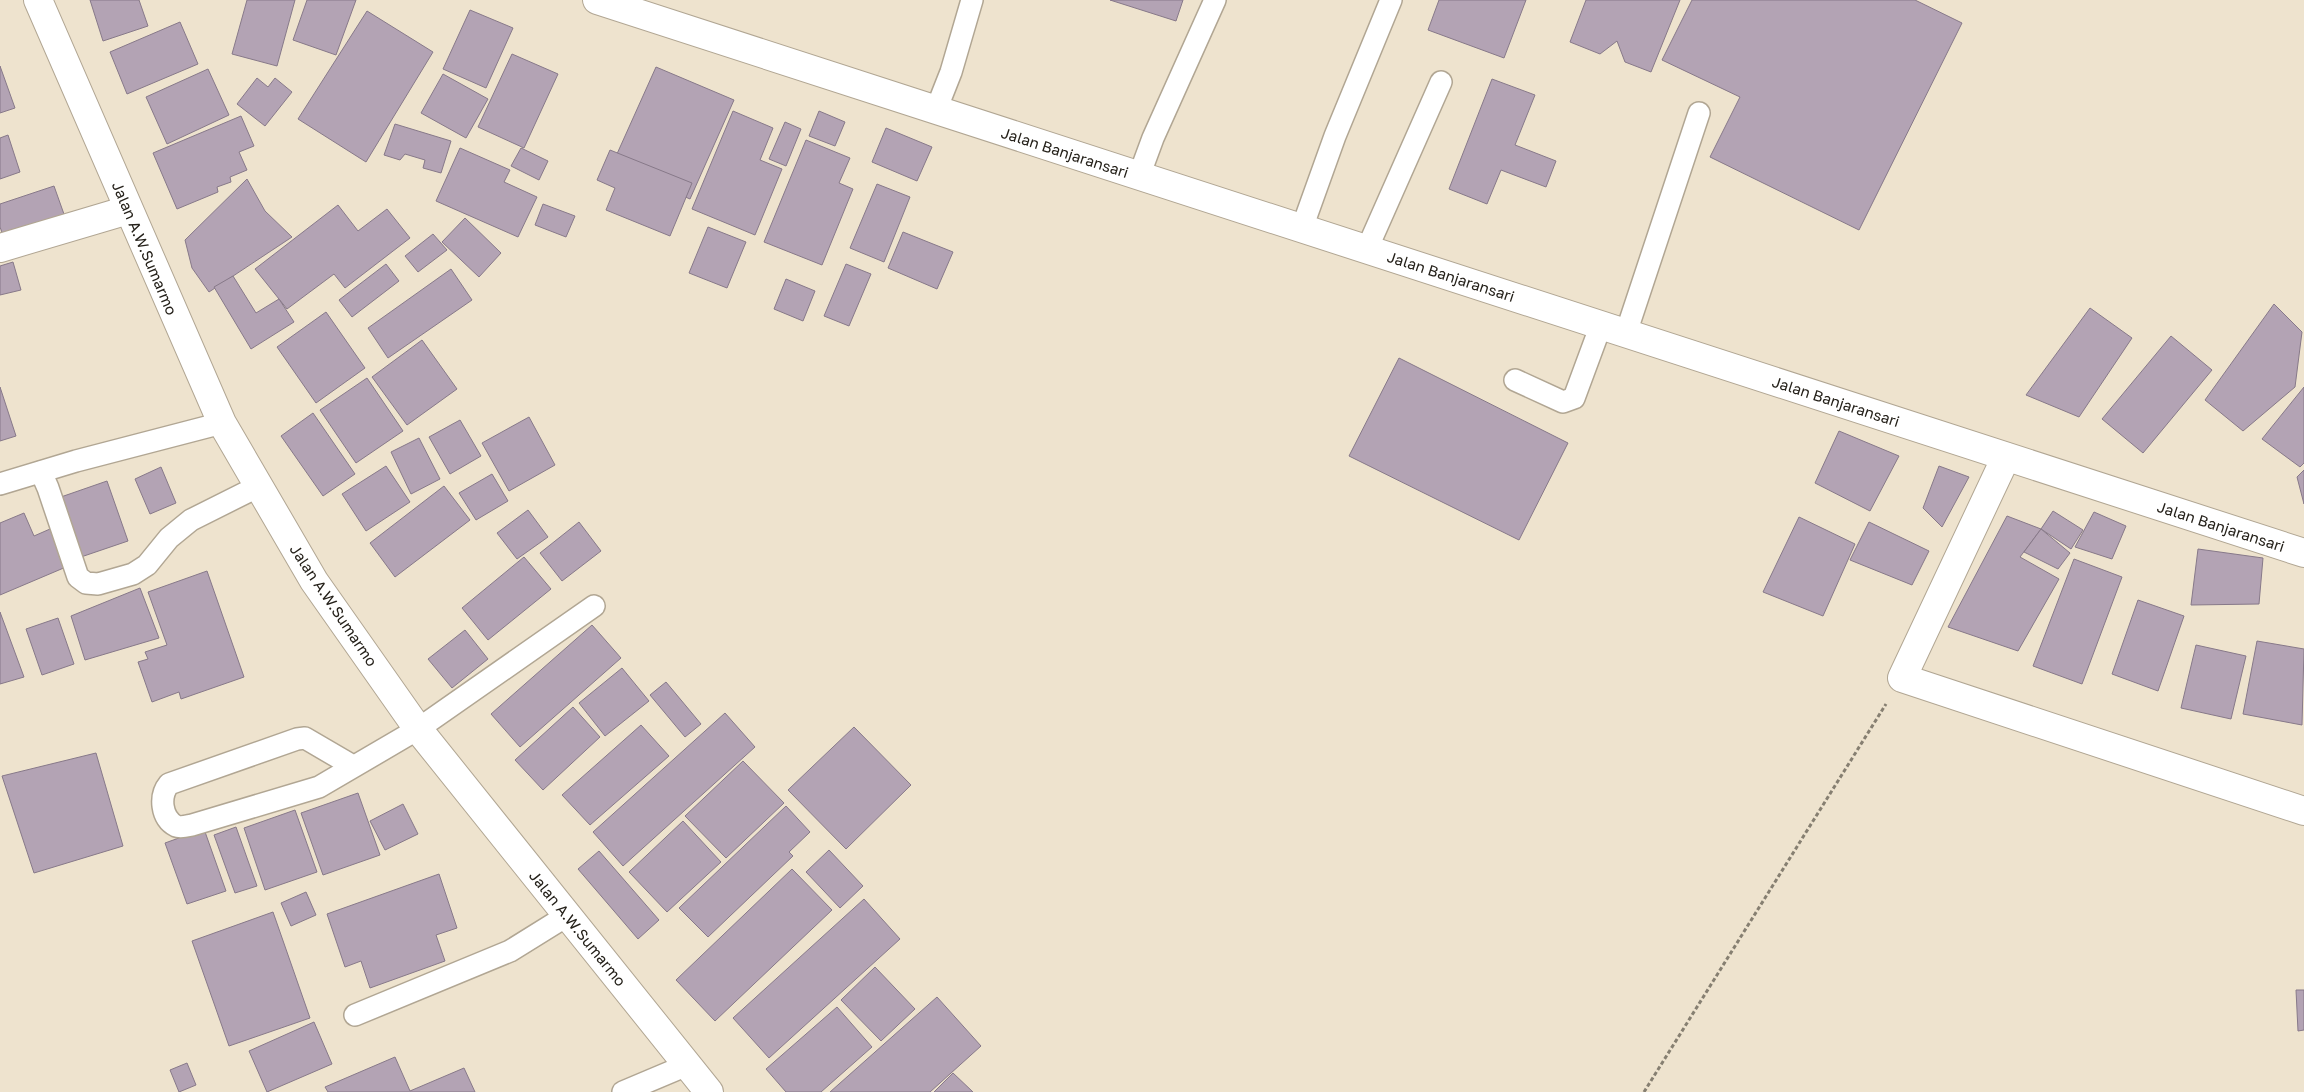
<svg xmlns="http://www.w3.org/2000/svg" width="2304" height="1092" font-family="'Golos Text',sans-serif">
<style>
.building{fill:#b3a3b4;stroke:#877989}
.lines{fill:none;stroke-linecap:round;stroke-linejoin:round}
.service-casing{stroke:#b1a693;stroke-width:24}
.minor-casing{stroke:#b1a693;stroke-width:30}
.tertiary-casing{stroke:#b1a693;stroke-width:30}
.primary-casing{stroke:#b1a693;stroke-width:30}
.path{stroke:#867f71;stroke-width:3;stroke-dasharray:4 2.5;stroke-linecap:butt}
.service{stroke:#fff;stroke-width:21}
.minor{stroke:#fff;stroke-width:28}
.tertiary{stroke:#fff;stroke-width:28}
.primary{stroke:#fff;stroke-width:28}
.labels{text-anchor:middle;dominant-baseline:central;stroke-width:4;stroke-linejoin:round;paint-order:stroke}
.street-label{font-size:15px;fill:#25211a;stroke:#fff}
</style>
<rect width="100%" height="100%" fill="#eee3ce"/>
<!-- building -->
<g class="building">
<path d="M90,0H139L148,26L103,41Z"/>
<path d="M247,0H295L277,66L232,54Z"/>
<path d="M307,0H356L336,55L293,40Z"/>
<path d="M1110,0H1183L1176,21Z"/>
<path d="M1439,0H1526L1504,58L1428,30Z"/>
<path d="M1586,0H1680L1651,72L1625,62L1617,41L1600,54L1570,42Z"/>
<path d="M1692,0H1915L1962,23L1859,230L1710,157L1740,97L1662,60Z"/>
<path d="M470,10L513,28L486,88L443,69Z"/>
<path d="M367,11L433,52L366,162L298,119Z"/>
<path d="M180,22L198,64L127,94L110,52Z"/>
<path d="M512,54L558,74L524,148L478,127Z"/>
<path d="M0,66L15,108L0,113Z"/>
<path d="M656,67L734,100L690,199L612,165Z"/>
<path d="M208,69L229,115L167,144L146,97Z"/>
<path d="M443,74L488,99L466,138L421,113Z"/>
<path d="M257,78L268,87L275,78L292,92L265,126L237,104Z"/>
<path d="M1492,79L1535,95L1515,145L1556,161L1546,187L1501,170L1487,204L1449,189Z"/>
<path d="M733,111L773,128L760,160L782,169L755,235L692,209Z"/>
<path d="M819,111L845,122L835,146L809,136Z"/>
<path d="M241,116L254,146L239,152L247,170L230,177L231,182L217,187L218,192L177,209L153,153Z"/>
<path d="M785,122L801,129L786,166L769,159Z"/>
<path d="M395,124L451,141L441,173L423,168L425,160L405,154L400,160L384,155Z"/>
<path d="M886,128L932,147L917,181L872,162Z"/>
<path d="M8,135L20,172L0,179V138Z"/>
<path d="M806,140L850,158L839,183L853,189L822,265L764,242Z"/>
<path d="M460,148L510,170L504,182L537,197L518,237L436,201Z"/>
<path d="M521,148L548,161L539,180L511,166Z"/>
<path d="M610,150L692,183L670,236L606,210L615,188L597,180Z"/>
<path d="M247,179L265,211L292,237L209,292L192,268L185,240Z"/>
<path d="M877,184L910,197L884,262L850,248Z"/>
<path d="M54,186L65,217L4,238L0,227V204Z"/>
<path d="M543,204L575,216L566,237L535,225Z"/>
<path d="M338,205L358,231L387,209L410,238L345,288L334,274L287,309L255,269Z"/>
<path d="M465,218L501,253L479,277L442,242Z"/>
<path d="M708,227L746,242L727,288L689,273Z"/>
<path d="M903,232L953,252L937,289L888,268Z"/>
<path d="M433,234L447,250L418,272L405,256Z"/>
<path d="M13,262L21,290L0,295V266Z"/>
<path d="M386,264L399,281L352,317L339,300Z"/>
<path d="M846,264L871,274L849,326L824,316Z"/>
<path d="M451,269L472,300L388,358L368,328Z"/>
<path d="M233,276L256,313L279,299L294,322L251,349L214,287Z"/>
<path d="M786,279L815,291L803,321L774,309Z"/>
<path d="M2274,304L2302,332L2295,387L2243,431L2205,400Z"/>
<path d="M2090,308L2132,338L2079,417L2026,395Z"/>
<path d="M326,312L365,368L316,403L277,347Z"/>
<path d="M2171,336L2212,370L2143,453L2102,419Z"/>
<path d="M422,340L457,389L407,425L372,377Z"/>
<path d="M1399,358L1568,443L1519,540L1349,456Z"/>
<path d="M367,378L403,431L356,463L320,410Z"/>
<path d="M0,387L16,436L0,441Z"/>
<path d="M2304,387V463L2300,467L2262,439Z"/>
<path d="M313,413L355,474L323,496L281,436Z"/>
<path d="M529,417L555,465L509,491L482,443Z"/>
<path d="M460,420L481,456L450,474L429,437Z"/>
<path d="M1839,431L1899,456L1870,511L1815,483Z"/>
<path d="M419,438L440,479L411,494L391,452Z"/>
<path d="M386,466L410,502L366,531L342,494Z"/>
<path d="M1939,466L1969,477L1942,527L1923,508Z"/>
<path d="M161,467L176,503L150,514L135,479Z"/>
<path d="M2304,470V504L2297,477Z"/>
<path d="M492,474L508,501L476,520L459,493Z"/>
<path d="M107,481L128,541L78,558L58,498Z"/>
<path d="M444,486L470,520L395,577L370,543Z"/>
<path d="M528,510L548,537L517,559L497,533Z"/>
<path d="M2053,511L2083,530L2071,549L2041,529Z"/>
<path d="M2094,512L2126,526L2112,559L2075,547Z"/>
<path d="M24,513L34,536L50,529L66,567L0,595V523Z"/>
<path d="M2007,516L2041,529L2020,557L2059,579L2018,651L1948,627Z"/>
<path d="M1799,517L1855,544L1823,616L1763,592Z"/>
<path d="M579,522L601,551L562,581L540,553Z"/>
<path d="M1869,522L1929,551L1912,585L1850,560Z"/>
<path d="M2041,529L2070,553L2058,569L2024,552Z"/>
<path d="M2198,549L2263,558L2259,604L2191,605Z"/>
<path d="M524,557L551,589L488,640L462,608Z"/>
<path d="M2074,559L2122,577L2082,684L2033,666Z"/>
<path d="M207,571L244,677L181,699L179,692L152,702L138,662L148,659L145,652L167,645L148,592Z"/>
<path d="M140,588L159,638L85,660L71,616Z"/>
<path d="M2138,600L2184,616L2158,691L2112,674Z"/>
<path d="M0,612L24,677L0,684Z"/>
<path d="M58,618L74,664L42,675L26,629Z"/>
<path d="M592,625L621,658L520,747L491,714Z"/>
<path d="M465,630L488,659L452,688L428,659Z"/>
<path d="M2257,641L2304,649L2302,725L2243,714Z"/>
<path d="M2196,645L2246,656L2231,719L2181,708Z"/>
<path d="M622,668L649,701L605,736L579,703Z"/>
<path d="M666,682L701,724L685,737L650,695Z"/>
<path d="M573,707L600,737L543,790L515,760Z"/>
<path d="M725,713L755,747L623,866L593,832Z"/>
<path d="M641,725L669,756L590,825L562,795Z"/>
<path d="M854,727L911,785L846,849L788,790Z"/>
<path d="M96,753L123,846L34,873L2,776Z"/>
<path d="M743,761L784,803L726,858L685,816Z"/>
<path d="M358,793L380,855L323,875L301,813Z"/>
<path d="M403,804L418,834L385,850L370,821Z"/>
<path d="M786,806L810,832L789,852L793,856L708,937L679,908Z"/>
<path d="M295,810L317,872L265,890L244,828Z"/>
<path d="M683,821L721,862L667,912L629,872Z"/>
<path d="M236,827L257,886L235,893L214,835Z"/>
<path d="M204,829L226,891L187,904L165,843Z"/>
<path d="M829,850L863,886L840,908L806,872Z"/>
<path d="M599,851L659,920L638,939L578,869Z"/>
<path d="M792,869L832,910L715,1021L676,980Z"/>
<path d="M439,874L457,928L436,935L445,961L370,988L361,961L345,967L327,914Z"/>
<path d="M306,892L316,915L291,926L281,903Z"/>
<path d="M864,899L900,939L769,1058L733,1018Z"/>
<path d="M273,912L310,1018L229,1046L192,941Z"/>
<path d="M875,967L915,1009L881,1041L841,1000Z"/>
<path d="M2296,990H2304V1030L2298,1031Z"/>
<path d="M937,997L981,1046L930,1092H830Z"/>
<path d="M837,1007L872,1047L821,1092H786L766,1069Z"/>
<path d="M314,1022L332,1064L267,1092L249,1051Z"/>
<path d="M395,1057L410,1091L464,1068L475,1092H328L325,1087Z"/>
<path d="M187,1063L196,1085L179,1092L170,1070Z"/>
<path d="M953,1073L973,1092H934Z"/>
</g>
<g class="lines">
<!-- service casing -->
<g class="service-casing">
<g id="service">
<path d="M936,110L951,72L972,0"/>
<path d="M1139,176L1153,138L1215,0"/>
<path d="M1302,228L1335,136L1391,0"/>
<path d="M1367,249L1441,82"/>
<path d="M1626,333L1699,113"/>
<path d="M1515,380L1563,402L1574,398L1601,325"/>
<path d="M41,472L48,488L78,577L86,583L98,584L133,574L147,565L169,538L191,520L259,486"/>
<path d="M0,484L76,461L222,423"/>
<path d="M353,766L305,738L297,739L169,784C159,796 161,818 176,826C181,828 187,826 192,825L319,787L418,729L594,606"/>
<path d="M355,1015L510,951L568,915"/>
<path d="M623,1092L687,1065"/>
</g>
</g>
<!-- minor casing -->
<g class="minor-casing">
<g id="minor">
<path d="M0,248L128,210"/>
<path d="M2006,457L1902,678L2304,811"/>
</g>
</g>
<!-- tertiary casing -->
<g class="tertiary-casing">
<path id="tertiary" d="M597,0L2304,553"/>
</g>
<!-- primary casing -->
<g class="primary-casing">
<path id="primary" d="M38,0L222,423L314,581L418,729L709,1092"/>
</g>
<!-- path -->
<path class="path" d="M1644,1092L1886,704"/>
<!-- service -->
<use href="#service" class="service"/>
<!-- minor -->
<use href="#minor" class="minor"/>
<!-- tertiary -->
<use href="#tertiary" class="tertiary"/>
<!-- primary -->
<use href="#primary" class="primary"/>
</g>
<g class="labels">
<!-- street labels -->
<g class="street-label">
<text transform="translate(1065 152) rotate(18)">Jalan Banjaransari</text>
<text transform="translate(145 248) rotate(67)">Jalan A.W.Sumarmo</text>
<text transform="translate(1451 276) rotate(18)">Jalan Banjaransari</text>
<text transform="translate(1836 401) rotate(18)">Jalan Banjaransari</text>
<text transform="translate(2221 526) rotate(18)">Jalan Banjaransari</text>
<text transform="translate(334 605) rotate(56)">Jalan A.W.Sumarmo</text>
<text transform="translate(578 928) rotate(51)">Jalan A.W.Sumarmo</text>
</g>
</g>
</svg>
